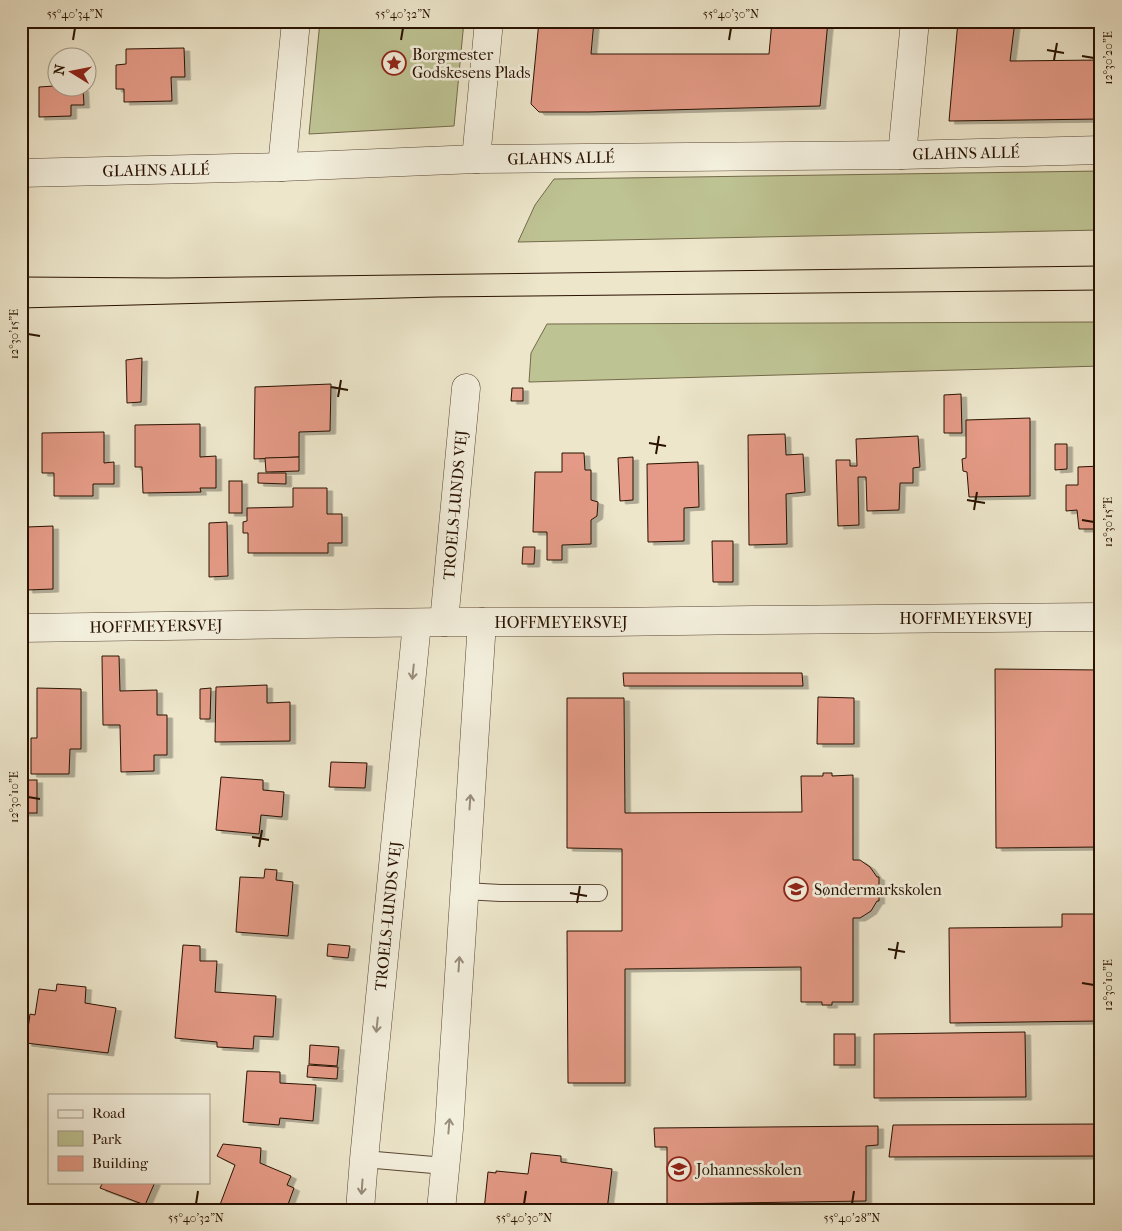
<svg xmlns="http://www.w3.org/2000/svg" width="1122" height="1231" font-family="'IM FELL French Canon',serif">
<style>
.green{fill:#bec393;stroke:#746a4a}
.building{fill:#e49a86;stroke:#291201;filter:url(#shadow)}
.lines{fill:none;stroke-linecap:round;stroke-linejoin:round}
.service-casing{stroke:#5a4734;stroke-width:18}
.minor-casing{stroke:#5a4734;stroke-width:29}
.service{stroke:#f3efdd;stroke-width:16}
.minor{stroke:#f3efdd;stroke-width:28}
.tram{stroke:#291201;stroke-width:1}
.oneway{stroke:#988c7a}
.ticks{fill:none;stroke:#291201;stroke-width:2}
.labels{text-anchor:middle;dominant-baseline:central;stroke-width:5;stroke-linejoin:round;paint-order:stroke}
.poi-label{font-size:16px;fill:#291201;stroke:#f3efdd;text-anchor:start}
.street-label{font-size:16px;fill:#291201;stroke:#f3efdd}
.neatline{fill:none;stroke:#291201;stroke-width:2}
.ticks-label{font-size:12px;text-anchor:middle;fill:#291201}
</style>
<defs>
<filter id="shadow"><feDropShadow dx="5.5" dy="3" stdDeviation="0" flood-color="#0004"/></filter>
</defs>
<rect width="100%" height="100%" fill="#ede6cb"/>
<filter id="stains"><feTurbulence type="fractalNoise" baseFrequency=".004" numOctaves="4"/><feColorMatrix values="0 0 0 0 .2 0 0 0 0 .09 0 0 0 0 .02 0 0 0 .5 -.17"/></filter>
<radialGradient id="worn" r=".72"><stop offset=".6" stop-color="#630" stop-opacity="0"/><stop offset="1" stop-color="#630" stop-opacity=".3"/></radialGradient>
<!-- green -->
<g class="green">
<path d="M320,21H464L454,126L309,134Z"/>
<path d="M1101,171V230L518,242L535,205L554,179Z"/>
<path d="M1101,322V366L529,382L531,353L547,324Z"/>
</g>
<!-- building -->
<g class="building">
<path d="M539,21H594L591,54H769L772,21H828L820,106L589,112H539L531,104Z"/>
<path d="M958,21H1015L1010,61L1101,60V119L949,121Z"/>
<path d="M184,48L185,77H171L172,101L124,102V89H116V65L126,64V49Z"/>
<path d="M55,68H58V88H83L84,105H71V116L39,117V87L54,86Z"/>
<path d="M142,358L141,402L127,403L126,360Z"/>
<path d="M331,384L330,431L299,432V457L254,459L255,387Z"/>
<path d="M512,388H523V401H511Z"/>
<path d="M961,394L962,433H944V395Z"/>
<path d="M1030,418V496L969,497L967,472L963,471L962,459L966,458V420Z"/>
<path d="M200,424V457L216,456V488H200L201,492L143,493L142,467H135V425Z"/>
<path d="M104,432V463L114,462V484H93V496H54V473H42V433Z"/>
<path d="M785,434L786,455L803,454L805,492L786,494L787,544L749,545L748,435Z"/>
<path d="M918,436L920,467L913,468V483H900L899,510L867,511L866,477H858L859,525L838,526L836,460H850V466H857L856,439Z"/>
<path d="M1055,444H1067V469L1055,470Z"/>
<path d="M562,453H584L585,470H591V500L598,502L597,516L591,520V544L562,545V560H547V532H533L535,472H562Z"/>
<path d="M299,457V471L266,472L265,458Z"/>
<path d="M633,457V500L620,501L618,458Z"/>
<path d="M698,462L699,507L684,508V541L648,542L647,464Z"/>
<path d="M1101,466V558H1096L1095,529H1079L1077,510L1066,511V485H1078V467Z"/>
<path d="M258,473H286V484L258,483Z"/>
<rect x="229" y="481" width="13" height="32"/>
<path d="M293,488H327V514H342V543H328V553H248V533H243V522L247,521V508L293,507Z"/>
<path d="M227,522L228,576L209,577V523Z"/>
<path d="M53,526V589L27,590V527Z"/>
<path d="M712,541H733V582H713Z"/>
<path d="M523,547H535L534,564H522Z"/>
<path d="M102,656H119L120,691L157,690V715H167V755H154V771L121,772L120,725H103Z"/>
<path d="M995,669L1101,670V847L996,848Z"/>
<path d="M623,673H802L803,686H624Z"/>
<path d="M267,685V703L290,702V741L215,742L216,687Z"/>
<path d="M37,688L81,689V749H70L69,774H31V738H37Z"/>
<path d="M211,688L210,719H200V689Z"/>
<path d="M818,697L854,698V744H817Z"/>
<path d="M567,698H624L625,813L802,812L801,776H823V773H832V776L853,775V860H860L870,867L877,877H879V901H877L871,911L860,918H853V1002H832V1005H822V1002H801V967L625,969V1083H568L567,931H622V849L567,848Z"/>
<path d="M331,762L367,763L365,788L329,787Z"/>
<path d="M221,777L263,780V790L284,792L282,817L261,815L259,834L216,830Z"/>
<rect x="21" y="780" width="16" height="33"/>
<path d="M265,869L277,870L276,880L293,882L288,936L236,932L240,877L264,878Z"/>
<path d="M1097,882H1101V1014H1098V1021L950,1023L949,928L1062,927V914H1098Z"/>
<path d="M328,944L350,946L348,958L327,956Z"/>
<path d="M183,945L200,946V961H217L215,992L276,996L273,1037L254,1036L253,1049L217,1047V1042L175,1038Z"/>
<path d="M57,984L86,987L85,1003L116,1008L108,1053L26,1043L30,1014L35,1015L39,989L56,991Z"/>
<path d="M1025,1032L1026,1097L874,1098V1034Z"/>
<rect x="834" y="1034" width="21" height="31"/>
<path d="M310,1045L339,1047L337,1066L309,1064Z"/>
<path d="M308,1065L338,1067L337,1079L307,1077Z"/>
<path d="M247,1071L280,1072V1083L316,1085L313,1121L280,1118L279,1125L243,1122Z"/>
<path d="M1101,1124V1156L889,1157L893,1125Z"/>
<path d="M878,1126V1145L866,1146V1201L667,1204V1147H655L654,1128Z"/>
<path d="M223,1144L261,1148L260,1163L291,1176L287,1185L294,1188L286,1210H218L235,1165L217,1156Z"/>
<path d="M531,1153L561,1156V1162L612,1169L607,1210H484L488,1172L496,1173V1171L528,1174Z"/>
<path d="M103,1182H155L145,1205L100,1188Z"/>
</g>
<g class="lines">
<!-- service casing -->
<g class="service-casing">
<g id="service">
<path d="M465,891L500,893H599"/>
<path d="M364,1159L445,1166"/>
</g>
</g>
<!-- minor casing -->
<g class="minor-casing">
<g id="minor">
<path d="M902,155L915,21"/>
<path d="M476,159L489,21"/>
<path d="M282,167L296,21"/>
<path d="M21,173L282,167L476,159L902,155L1101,150"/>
<path d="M444,622L466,388"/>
<path d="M21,628L444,622H609L753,620L1101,617"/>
<path d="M360,1210L364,1159L417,623"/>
<path d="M441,1210L449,1129L482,622"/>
</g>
</g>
<!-- service -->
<use href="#service" class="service"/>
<!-- minor -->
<use href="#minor" class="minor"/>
<!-- tram -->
<g class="tram">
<path d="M21,277L167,278L1101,266"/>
<path d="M21,308L437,297L1101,290"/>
</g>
</g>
<!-- one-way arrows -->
<defs><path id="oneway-shaft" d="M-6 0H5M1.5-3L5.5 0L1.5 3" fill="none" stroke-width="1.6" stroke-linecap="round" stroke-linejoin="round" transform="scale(1.25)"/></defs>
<g class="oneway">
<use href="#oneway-shaft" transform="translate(413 672) rotate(96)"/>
<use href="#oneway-shaft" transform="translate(470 802) rotate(-86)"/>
<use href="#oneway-shaft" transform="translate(459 964) rotate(-86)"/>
<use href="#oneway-shaft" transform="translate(377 1025) rotate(96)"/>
<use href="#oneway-shaft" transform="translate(449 1126) rotate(-85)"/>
<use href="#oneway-shaft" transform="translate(362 1187) rotate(94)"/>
</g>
<!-- ticks -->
<path class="ticks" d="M73,40L75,28M401,40L403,28M729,40L731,28M1047,50L1064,53M1082,56L1094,58M1054,60L1057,43M28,334L40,336M331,387L348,390M338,397L341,380M649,443L666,446M656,454L659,436M967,500L985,503M974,510L977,492M1082,520L1094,522M28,797L40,799M252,837L269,840M259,847L262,830M570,893L587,896M577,903L580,886M888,949L905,952M895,959L898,942M1082,983L1094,985M196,1204L198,1191M524,1204L526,1191M852,1204L854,1191"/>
<!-- icons -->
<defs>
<g id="sight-ring" transform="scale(1.25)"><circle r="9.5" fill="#f3efdd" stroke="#8f2418" stroke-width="1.5"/><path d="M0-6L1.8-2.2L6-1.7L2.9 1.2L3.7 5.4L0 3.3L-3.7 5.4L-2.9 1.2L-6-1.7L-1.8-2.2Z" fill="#8f2418"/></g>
<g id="school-ring" transform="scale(1.25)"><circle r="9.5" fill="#f3efdd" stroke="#8f2418" stroke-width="1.5"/><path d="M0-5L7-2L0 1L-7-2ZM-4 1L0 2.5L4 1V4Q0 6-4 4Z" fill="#8f2418"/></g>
</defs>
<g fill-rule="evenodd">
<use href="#sight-ring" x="394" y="63"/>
<use href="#school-ring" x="796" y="889"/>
<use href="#school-ring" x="679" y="1169"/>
</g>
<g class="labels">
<!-- poi labels -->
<g class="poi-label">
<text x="412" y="54">Borgmester<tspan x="412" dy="18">Godskesens Plads</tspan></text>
<text x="814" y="889">Søndermarkskolen</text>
<text x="696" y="1169">Johannesskolen</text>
</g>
<!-- street labels -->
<g class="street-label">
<text transform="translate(966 153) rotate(-1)">GLAHNS ALLÉ</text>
<text transform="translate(561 158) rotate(-1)">GLAHNS ALLÉ</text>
<text transform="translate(156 170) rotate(-1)">GLAHNS ALLÉ</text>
<text transform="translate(455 505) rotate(-85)">TROELS-LUNDS VEJ</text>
<text x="966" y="618">HOFFMEYERSVEJ</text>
<text x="561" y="622">HOFFMEYERSVEJ</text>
<text transform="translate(156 626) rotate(-1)">HOFFMEYERSVEJ</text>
<text transform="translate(388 916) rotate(-84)">TROELS-LUNDS VEJ</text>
</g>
</g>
<!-- margin -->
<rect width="1122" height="1231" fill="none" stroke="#ede6cb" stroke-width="55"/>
<!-- legend -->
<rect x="48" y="1094" width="162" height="90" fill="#f3efdd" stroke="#a29785"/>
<rect x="58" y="1110" width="25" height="8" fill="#f3efdd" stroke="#a29785"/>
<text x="92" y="1118" font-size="15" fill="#291201">Road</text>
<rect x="58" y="1131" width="25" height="15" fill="#bec393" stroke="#a29785"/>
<text x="92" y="1144" font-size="15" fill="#291201">Park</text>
<rect x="58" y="1156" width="25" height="15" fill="#e49a86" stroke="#a29785"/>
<text x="92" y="1168" font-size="15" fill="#291201">Building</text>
<!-- north arrow -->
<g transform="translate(72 72) rotate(280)"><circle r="24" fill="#f3efdd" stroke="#a29785"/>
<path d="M0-4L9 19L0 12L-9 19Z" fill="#8f2418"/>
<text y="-8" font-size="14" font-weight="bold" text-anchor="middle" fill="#291201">N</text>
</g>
<rect x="28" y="28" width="1066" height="1176" class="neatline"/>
<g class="ticks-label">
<text x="75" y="18">55°40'34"N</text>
<text x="403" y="18">55°40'32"N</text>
<text x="731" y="18">55°40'30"N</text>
<text transform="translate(1108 58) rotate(-90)" y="4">12°30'20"E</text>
<text transform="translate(14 334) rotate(-90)" y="4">12°30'15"E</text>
<text transform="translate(1108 522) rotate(-90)" y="4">12°30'15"E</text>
<text transform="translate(14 797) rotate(-90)" y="4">12°30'10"E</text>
<text transform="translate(1108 985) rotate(-90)" y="4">12°30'10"E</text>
<text x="196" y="1222">55°40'32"N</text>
<text x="524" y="1222">55°40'30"N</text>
<text x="852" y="1222">55°40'28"N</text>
</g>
<rect width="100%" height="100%" filter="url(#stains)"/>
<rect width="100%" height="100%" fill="url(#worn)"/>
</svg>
